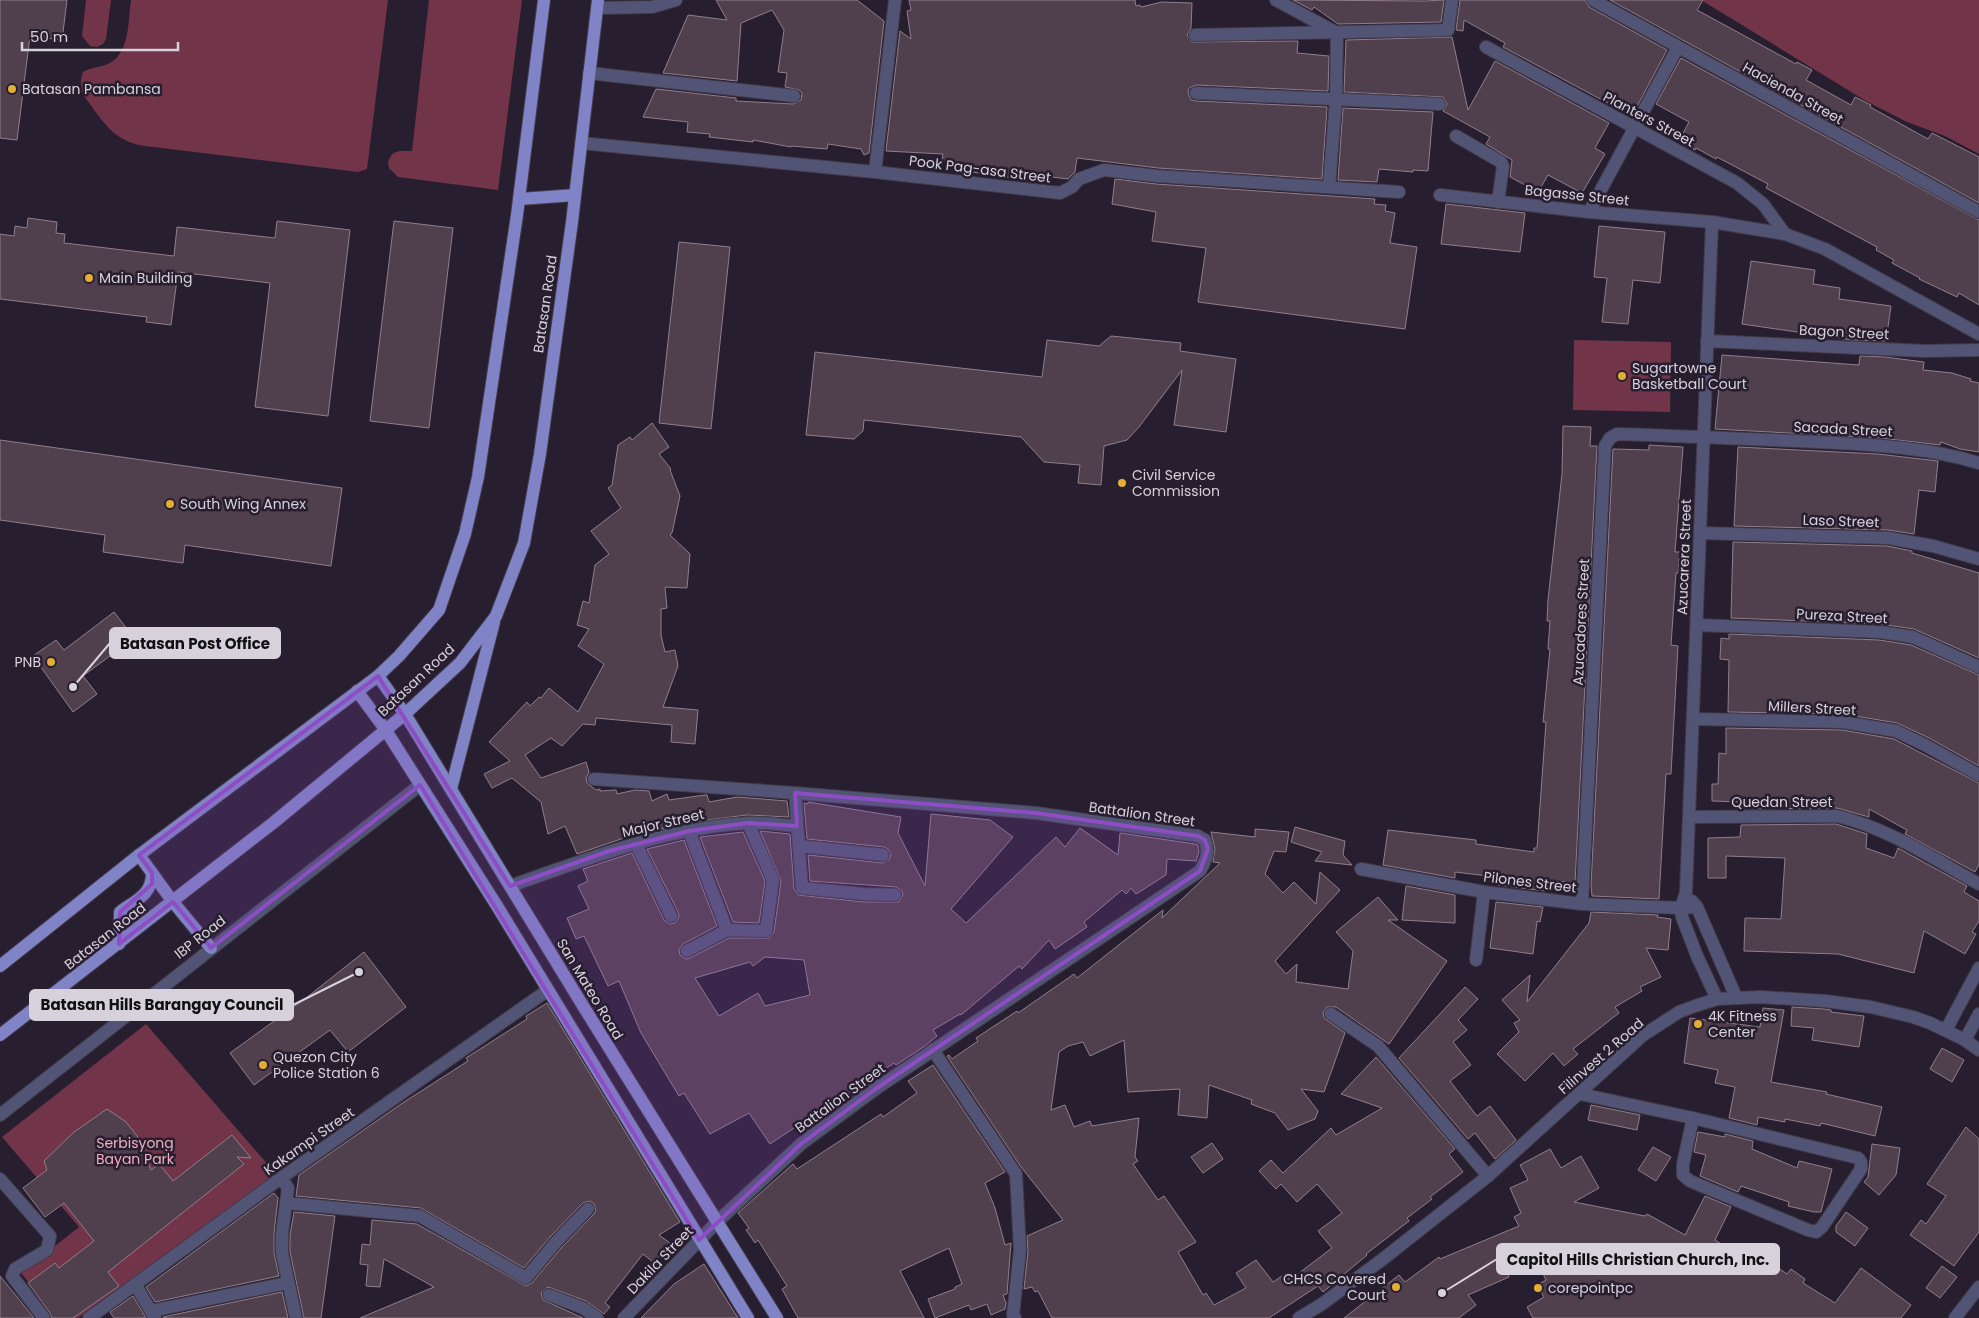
<svg xmlns="http://www.w3.org/2000/svg" width="1979" height="1318" font-family="Poppins,sans-serif">
<style>
.green{fill:#723448}
.building{fill:#503f4c;stroke:#917e8c;fill-rule:evenodd}
.lines{fill:none;stroke-linecap:round;stroke-linejoin:round}
.minor-casing{stroke:#433b4b;stroke-width:14}
.major-casing{stroke:#433b4b;stroke-width:14}
.minor{stroke:#515474;stroke-width:12}
.major{stroke:#8083c5;stroke-width:12}
.marked{fill:#8d4dc5;fill-opacity:0.2;stroke:#8d4dc5;stroke-width:4;stroke-linejoin:round}
.poi-dot{fill:#e4ad35;stroke:#271f2f;stroke-width:2}
.labels{text-anchor:middle;dominant-baseline:central;stroke-width:5;stroke-linejoin:round;paint-order:stroke}
.poi-label{font-size:14px;fill:#d7d1dc;stroke:#271f2f;text-anchor:start}
.street-label{font-size:14px;fill:#d7d1dc;stroke:#271f2f}
.park-label{font-size:14px;fill:#f4acbf;stroke:#271f2f}
.leader{fill:none;stroke:#d7d1dc;stroke-width:2}
.callout-dot{fill:#d7d1dc;stroke:#271f2f;stroke-width:2}
.callout{fill:#d7d1dc;stroke:#d7d1dc;stroke-width:2}
.callout-label{font-size:15px;text-anchor:middle;font-weight:bold;fill:#111}
</style>
<rect width="100%" height="100%" fill="#271f2f"/>
<!-- green -->
<g class="green">
<path d="M86,0H111L106,39L103,44L97,47L90,46L82,36Z"/>
<path d="M131,0H388L367,169L358,172L145,146C112,141 103,121 84,96C80,87 80,80 83,72C92,67 102,67 110,63C130,52 128,20 131,0Z"/>
<path d="M429,0H522L498,190L398,177L389,168L388,162C392,149 400,151 412,151Z"/>
<path d="M1701,0H1979V154L1945,136L1907,122L1866,101Z"/>
<path d="M1574,340L1671,342L1670,412L1573,410Z"/>
<path d="M146,1024L276,1174L78,1318H58L21,1273L79,1227L2,1137Z"/>
</g>
<!-- building -->
<g class="building">
<path d="M0,0H67L62,40L30,36L17,140L0,138Z"/>
<path d="M716,0H857L884,21L869,153L864,155L861,149L828,144L827,149L791,146V147L753,140V142L709,137L710,134L687,132L688,122L643,117L656,89L736,98V101L793,104L801,100L802,93L799,90L785,87L787,73L778,72L784,30L772,10L741,23L737,81L663,73L688,15L727,20Z"/>
<path d="M909,0H1135L1136,6L1140,5L1141,7L1162,2L1192,3L1191,28L1187,35L1192,42L1298,41L1297,53L1329,56L1328,91L1196,85L1189,88L1188,93L1191,100L1196,101L1327,107L1322,179L1158,168L1077,158L1075,172L1068,179L1028,174L1027,180L964,171L965,168L953,167L954,163L942,161L943,154L886,151L900,31L911,39L907,11L911,10Z"/>
<path d="M1293,0L1426,1L1444,0L1441,22L1338,24L1314,7L1312,10Z"/>
<path d="M1460,0H1585L1589,7L1667,50L1632,116L1503,47L1505,43L1464,20L1463,31L1456,30Z"/>
<path d="M1610,0H1703L1697,10L1796,64L1797,62L1812,70L1806,80L1851,105L1855,97L1871,105L1870,107L1928,139L1932,133L1979,157V203Z"/>
<path d="M1452,37L1468,110L1495,61L1609,123L1595,148L1605,154L1582,193L1548,175L1538,192L1510,177L1512,160L1486,144L1490,137L1443,111L1447,104L1443,97L1344,92L1346,40Z"/>
<path d="M1681,58L1979,220V305L1959,293L1957,297L1919,279L1920,278L1892,263L1894,260L1876,250L1877,247L1766,188L1768,184L1717,157L1716,159L1696,148L1695,150L1679,141L1689,122L1656,104Z"/>
<path d="M1343,108L1433,112L1428,171L1413,170V172L1379,169L1377,182L1338,180Z"/>
<path d="M1115,179L1156,184L1375,199L1374,204L1386,205L1385,211L1395,213L1390,243L1417,247L1405,329L1198,302L1206,248L1152,241L1156,212L1112,204Z"/>
<path d="M1446,204L1525,213L1520,252L1441,244Z"/>
<path d="M28,218L57,222L56,233L65,234L64,243L174,256L177,227L275,238L277,221L350,230L328,416L255,407L270,283L178,272L171,325L146,322L147,317L0,299V234L14,236L15,226L27,228Z"/>
<path d="M394,221L453,228L429,428L370,421Z"/>
<path d="M1599,226L1665,232L1660,283L1633,280L1628,324L1602,322L1607,278L1594,277Z"/>
<path d="M679,242L730,247L711,429L659,423Z"/>
<path d="M1751,261L1815,270L1813,284L1840,288L1839,299L1891,306L1886,341L1852,340L1742,324Z"/>
<path d="M1111,336L1181,343L1180,351L1236,359L1226,432L1174,425L1182,370L1139,427L1127,440L1104,446L1101,485L1078,483L1080,465L1044,462L1021,437L864,420L863,431L854,439L806,435L815,352L1042,377L1047,340L1099,346Z"/>
<path d="M1722,355L1859,365L1860,356L1885,357L1924,362L1923,370L1952,373L1971,379L1970,381L1979,383V452L1960,449L1941,442L1940,445L1880,438L1715,429Z"/>
<path d="M652,423L669,447L659,454L671,469L670,470L680,496L672,533L670,535L690,554L687,588L665,587L667,608L661,609V635L665,652L675,650L678,666L663,707L698,710L695,744L671,742L672,725L596,718L595,725L583,724L562,746L551,738L525,755L541,778L586,762L589,772L586,778L587,783L596,790L600,789V791L616,790L617,794L635,790L649,791L652,801L667,794L669,800L705,795H707L709,802L737,797L787,801L789,817L747,815L685,823L624,838L577,854L565,826L548,834L541,802L512,778L492,788L484,774L510,761L489,742L527,702L530,706L539,697L541,698L549,688L578,712L604,664L578,646L589,629L577,625L583,601L589,603L595,565L609,554L591,531L621,508L608,488L612,485L618,445L630,437L632,440Z"/>
<path d="M1563,426L1591,427L1590,446H1597L1575,883L1549,880L1545,891L1498,885V883L1495,882L1496,877L1455,872V878L1383,865L1388,830L1476,840V844L1534,852V848H1537L1546,722H1543L1550,649H1548L1550,621H1547L1548,600L1562,474Z"/>
<path d="M0,440L342,488L331,566L185,545L183,563L103,552L105,535L0,520Z"/>
<path d="M1649,445L1683,447L1675,552H1680L1678,573H1676L1671,645L1678,646L1671,774H1666L1659,899L1592,896L1591,885L1613,449L1649,450Z"/>
<path d="M1738,447L1878,454L1938,461L1935,492L1919,490L1914,534L1888,530L1734,526Z"/>
<path d="M1733,542L1887,546L1912,551V553L1979,573V658L1914,629L1880,624L1731,618Z"/>
<path d="M114,612L134,638L83,676L97,694L73,712L33,656L56,640L64,650Z"/>
<path d="M1729,634L1879,640L1911,645L1979,675V766L1929,738L1897,723L1843,714L1728,712L1729,660L1720,659L1721,638L1729,639Z"/>
<path d="M1726,728L1842,730L1894,739L1979,783V864L1975,872L1905,834L1907,830L1869,809V817L1837,808L1742,809V802L1712,801V784H1718L1719,753L1726,754Z"/>
<path d="M808,802L901,817L898,833L925,886L931,814L990,820L1013,837L951,909L966,923L1056,837L1065,847L1080,828L1118,855L1120,833L1195,844L1198,845L1199,852L1196,861L1167,859L1166,875L1136,894L1131,888L1126,894L1122,890L1084,922L1087,927L1055,949L1049,940L1022,969L1019,966L961,1015L960,1014L933,1030L937,1036L925,1046L896,1065L894,1063L868,1080L870,1082L827,1106L770,1144L749,1113L710,1134L684,1093L679,1096L641,1033L619,981L608,986L584,936L576,939L567,918L589,909L578,886L588,881L583,869L632,853L664,920L670,924L675,923L679,917L678,912L647,849L684,840L717,926L683,944L679,950L680,955L686,959L690,958L729,938H769L774,932L781,881L760,831L790,834L794,889L798,895L864,902H899L903,895L902,891L896,887L810,881L808,855L882,863L889,860L891,855L888,849L884,847L807,839L804,803L808,804ZM765,957L804,960L810,995L765,1006L758,993L719,1016L695,978L750,962L753,966Z"/>
<path d="M1836,824L1867,834L1866,848L1894,858L1898,848L1967,886L1964,892L1979,901V921L1972,932L1976,934L1965,954L1924,931L1914,973L1838,954L1744,951L1745,918L1781,919L1785,858L1726,856V878H1708V838L1740,837L1741,825Z"/>
<path d="M1295,827L1345,841L1343,855L1352,865L1315,861L1322,852L1291,842Z"/>
<path d="M1255,829L1289,832L1286,852L1274,851L1265,874L1283,893L1294,882L1316,904L1320,872L1340,890L1275,961L1286,974L1297,964L1296,982L1348,989L1353,951L1336,932L1378,897L1398,920H1388L1447,961L1389,1044L1336,1007H1327L1323,1013L1324,1018L1345,1033L1324,1092L1301,1089L1318,1111L1315,1119L1288,1130L1275,1113L1251,1104L1252,1100L1209,1085L1207,1118L1178,1115L1180,1089L1128,1092L1124,1040L1090,1056L1083,1042L1068,1046L1059,1052L1051,1110L1065,1105L1074,1127L1090,1121L1092,1126L1139,1118L1135,1157L1138,1161L1133,1164L1158,1200L1164,1196L1196,1242L1178,1252L1203,1295L1206,1293L1214,1305L1246,1288L1236,1273L1256,1260L1273,1282L1285,1274L1290,1280L1332,1248L1318,1231L1342,1213L1317,1184L1297,1202L1281,1184L1276,1189L1259,1171L1271,1160L1283,1173L1331,1128L1336,1135L1382,1108L1341,1094L1376,1057L1455,1149L1449,1154L1463,1172L1430,1197L1432,1199L1407,1218L1409,1221L1366,1254L1367,1255L1323,1292L1318,1286L1269,1318H1052L1038,1291L1035,1292L1032,1287L1024,1289L1028,1251L1027,1236L1063,1220L1021,1167L947,1056L949,1055L952,1059L978,1041L976,1038L1017,1011L1018,1013L1074,974L1077,978L1163,910L1162,918L1220,863L1213,862L1215,849L1211,832L1255,837Z"/>
<path d="M743,832L765,881L759,923L733,922L700,837Z"/>
<path d="M1406,886L1455,895V923L1402,920Z"/>
<path d="M1496,902L1543,907L1540,922L1537,921L1533,954L1490,948Z"/>
<path d="M1591,912L1658,915L1657,917L1671,919L1668,950L1646,948L1661,977L1640,987L1642,991L1615,1007L1619,1013L1573,1049L1578,1054L1564,1066L1553,1053L1525,1081L1497,1054L1519,1032L1514,1023L1520,1020L1502,1000L1530,975L1527,1002L1589,923Z"/>
<path d="M364,952L406,1007L348,1052L330,1030L254,1085L230,1053L306,998Z"/>
<path d="M1465,987L1478,999L1458,1020L1467,1030L1453,1042L1471,1065L1450,1081L1477,1116L1490,1106L1516,1140L1495,1159L1475,1133L1468,1139L1399,1058Z"/>
<path d="M547,1003L680,1222L659,1235L670,1243L654,1263L643,1254L605,1303L610,1307L604,1314L586,1301L548,1287L541,1293L543,1300L583,1318H360L434,1287L384,1259L380,1287L366,1286L368,1265L360,1264L362,1244L370,1245L372,1220L417,1224L526,1286L532,1283L562,1247L594,1214L596,1210L594,1204L590,1201L583,1203L550,1237L524,1268L421,1208L296,1196L299,1175L401,1104L468,1061L466,1058L527,1019L526,1016Z"/>
<path d="M1792,1007L1824,1009L1831,1010V1012L1864,1016L1859,1047L1812,1040L1814,1028L1791,1026Z"/>
<path d="M1763,1008L1784,1010L1771,1082L1827,1092L1826,1094L1882,1107L1875,1136L1821,1123L1820,1126L1785,1119V1122L1758,1117L1757,1125L1729,1118L1735,1087L1715,1083L1718,1070L1684,1063L1690,1018L1760,1027Z"/>
<path d="M1942,1048L1964,1060L1952,1082L1930,1069Z"/>
<path d="M933,1065L1005,1172L985,1183L995,1208L1005,1245L1011,1243L1007,1294L1003,1295L1006,1303L1005,1309L991,1315L987,1304L971,1310L969,1305L935,1318L928,1299L955,1289V1287L962,1284L949,1248L900,1271L924,1318H798L782,1289L787,1286L758,1240L755,1243L746,1230L749,1228L738,1213L793,1164L797,1169L881,1114L883,1117L917,1093L908,1081Z"/>
<path d="M1591,1105L1640,1115L1637,1130L1588,1120Z"/>
<path d="M107,1109L126,1122L137,1136L151,1170L159,1164L173,1181L232,1135L251,1158L237,1157L244,1164L108,1272L119,1286L73,1318H52L50,1313L28,1283L55,1263L59,1268L94,1241L64,1203L45,1217L23,1188L47,1170L44,1161L74,1132Z"/>
<path d="M1966,1127L1979,1139V1232L1954,1266L1910,1235L1921,1220L1926,1224L1946,1196L1927,1184Z"/>
<path d="M1698,1132L1725,1137V1134L1753,1141L1752,1149L1797,1168L1799,1161L1832,1169L1821,1212H1814L1788,1206L1789,1202L1741,1186L1738,1192L1700,1176L1706,1155L1694,1152Z"/>
<path d="M1212,1143L1223,1159L1203,1173L1191,1157Z"/>
<path d="M1872,1144L1900,1148L1896,1175L1879,1195L1864,1182L1868,1177Z"/>
<path d="M1653,1147L1671,1157L1656,1181L1638,1170Z"/>
<path d="M1550,1149L1561,1168L1581,1156L1599,1188L1574,1202L1645,1216L1647,1214L1685,1235L1705,1196L1731,1207L1715,1240L1740,1256L1744,1252L1757,1263L1760,1260L1772,1270L1775,1266L1787,1274L1791,1269L1805,1279L1803,1283L1835,1303L1861,1268L1911,1305L1901,1318H1533L1527,1307L1544,1297L1537,1285L1546,1280L1532,1250L1503,1263L1509,1277L1468,1295L1476,1305L1459,1318H1344L1399,1275L1405,1282L1439,1257L1440,1259L1519,1226L1514,1217L1521,1213L1510,1188L1528,1180L1520,1165Z"/>
<path d="M274,1193L278,1198L274,1233V1253L279,1276L155,1302L146,1287Z"/>
<path d="M294,1212L335,1216L321,1318H304L290,1252V1235Z"/>
<path d="M1846,1212L1868,1228L1855,1246L1836,1232V1226Z"/>
<path d="M704,1264L738,1318H641L674,1284Z"/>
<path d="M1942,1266L1957,1277L1940,1298L1926,1288Z"/>
<path d="M0,1276L14,1293L34,1318H0Z"/>
<path d="M282,1292L288,1318H163V1317Z"/>
<path d="M133,1296L146,1318H114L110,1312Z"/>
</g>
<g class="lines">
<!-- minor casing -->
<g class="minor-casing">
<g id="minor">
<path d="M1276,0L1337,33L1336,99L1329,187"/>
<path d="M1593,0L1979,212"/>
<path d="M598,8L652,7L676,0"/>
<path d="M1195,35L1448,30L1452,0"/>
<path d="M1486,47L1737,183L1763,204L1785,234"/>
<path d="M589,73L794,96"/>
<path d="M1196,93L1439,104"/>
<path d="M1456,136L1501,162L1503,166L1498,202"/>
<path d="M581,143L875,172L1060,193L1072,187L1079,179L1104,170L1157,176L1399,192"/>
<path d="M875,172L895,0"/>
<path d="M1440,195L1589,212L1712,222L1785,234L1825,249L1979,334"/>
<path d="M1589,212L1678,47"/>
<path d="M1712,222L1686,892L1681,908L1682,917L1697,956L1717,999"/>
<path d="M1707,341L1925,351L1979,350"/>
<path d="M1700,533L1888,538L1933,546L1979,559"/>
<path d="M1697,625L1880,632L1913,637L1979,667"/>
<path d="M1693,719L1843,722L1896,731L1925,745L1979,775"/>
<path d="M594,779L795,793L1036,813L1198,836L1205,840C1210,853 1206,860 1200,871L877,1088L801,1144L717,1222L624,1318"/>
<path d="M795,793L802,888L864,894L895,895"/>
<path d="M1689,817L1837,816C1888,828 1934,859 1979,884"/>
<path d="M689,831L727,930"/>
<path d="M636,844L671,916"/>
<path d="M799,846L883,855"/>
<path d="M1361,869L1484,892L1582,904L1681,908L1697,907"/>
<path d="M510,886C587,859 665,828 747,823C763,822 781,825 797,826"/>
<path d="M1692,901L1697,907L1736,997"/>
<path d="M1582,904L1605,446L1610,438L1617,434C1684,436 1751,439 1818,442C1872,445 1927,447 1979,463"/>
<path d="M687,951L727,930L766,931L773,880L748,823"/>
<path d="M1476,960L1484,892"/>
<path d="M1331,1014L1378,1046L1488,1176"/>
<path d="M1946,1030L1979,968"/>
<path d="M1965,1040L1979,1014"/>
<path d="M933,1050L1016,1174L1020,1250L1013,1315L1015,1318"/>
<path d="M1580,1094L1693,1118L1858,1158L1861,1162V1169L1822,1227L1816,1232L1808,1230L1690,1181L1683,1175V1164L1693,1118"/>
<path d="M0,1115L420,785"/>
<path d="M281,1178L288,1188L282,1234V1253L296,1318"/>
<path d="M0,1179L50,1236L47,1250L15,1269L12,1276L44,1318"/>
<path d="M286,1203L420,1216L526,1278L556,1242L588,1209"/>
<path d="M135,1284L155,1318"/>
<path d="M549,1295L583,1308L597,1318"/>
<path d="M151,1311L287,1283"/>
<path d="M89,1318L281,1178L548,990"/>
<path d="M1299,1318L1322,1304L1383,1259L1488,1176L1642,1036L1679,1012L1695,1006L1717,999L1760,997L1825,1001L1871,1007L1913,1017L1930,1023L1965,1040L1979,1050"/>
<path d="M1955,1318L1979,1287"/>
</g>
</g>
<!-- major casing -->
<g class="major-casing">
<g id="major">
<path d="M520,199L575,195"/>
<path d="M378,676L405,714L580,1001L777,1318"/>
<path d="M357,691L385,729L497,906L748,1318"/>
<path d="M451,789L494,622"/>
<path d="M139,855L173,902L211,948"/>
<path d="M119,944L120,912C136,900 152,895 152,873"/>
<path d="M0,966L139,855L378,676L399,656L439,610L465,534L478,477L517,215L544,0"/>
<path d="M0,1035L273,823L405,714L460,663L496,616L524,543L540,454L572,222L598,0"/>
</g>
</g>
<!-- minor -->
<use href="#minor" class="minor"/>
<!-- major -->
<use href="#major" class="major"/>
</g>
<!-- marked area -->
<path class="marked" d="M378,676L510,886L609,851L689,831L748,823L797,826L795,793L1036,813L1198,836L1205,840L1208,849L1200,871L877,1088L801,1144L699,1240L420,785L211,948L173,902L119,944L120,912L152,884V873L139,855Z"/>
<!-- markers -->
<g class="poi-dot">
<circle cx="12" cy="89" r="5"/>
<circle cx="89" cy="278" r="5"/>
<circle cx="1622" cy="376" r="5"/>
<circle cx="1122" cy="483" r="5"/>
<circle cx="170" cy="504" r="5"/>
<circle cx="51" cy="662" r="5"/>
<circle cx="1698" cy="1024" r="5"/>
<circle cx="263" cy="1065" r="5"/>
<circle cx="1396" cy="1287" r="5"/>
<circle cx="1538" cy="1288" r="5"/>
</g>
<g class="labels">
<!-- poi labels -->
<g class="poi-label">
<text x="22" y="89">Batasan Pambansa</text>
<text x="99" y="278">Main Building</text>
<text x="1632" y="368">Sugartowne<tspan x="1632" dy="16">Basketball Court</tspan></text>
<text x="1132" y="475">Civil Service<tspan x="1132" dy="16">Commission</tspan></text>
<text x="180" y="504">South Wing Annex</text>
<text x="41" y="662" text-anchor="end">PNB</text>
<text x="1708" y="1016">4K Fitness<tspan x="1708" dy="16">Center</tspan></text>
<text x="273" y="1057">Quezon City<tspan x="273" dy="16">Police Station 6</tspan></text>
<text x="1386" y="1279" text-anchor="end">CHCS Covered<tspan x="1386" dy="16">Court</tspan></text>
<text x="1548" y="1288">corepointpc</text>
</g>
<!-- street labels -->
<g class="street-label">
<text transform="translate(1793 93) rotate(29)">Hacienda Street</text>
<text transform="translate(1649 119) rotate(28)">Planters Street</text>
<text transform="translate(980 169) rotate(7)">Pook Pag-asa Street</text>
<text transform="translate(1577 195) rotate(6)">Bagasse Street</text>
<text transform="translate(545 304) rotate(-82)">Batasan Road</text>
<text transform="translate(1844 332) rotate(3)">Bagon Street</text>
<text transform="translate(1843 429) rotate(3)">Sacada Street</text>
<text transform="translate(1841 521) rotate(2)">Laso Street</text>
<text transform="translate(1684 557) rotate(-88)">Azucarera Street</text>
<text transform="translate(1842 616) rotate(3)">Pureza Street</text>
<text transform="translate(1581 622) rotate(-87)">Azucadores Street</text>
<text transform="translate(416 680) rotate(-43)">Batasan Road</text>
<text transform="translate(1812 708) rotate(3)">Millers Street</text>
<text x="1782" y="802">Quedan Street</text>
<text transform="translate(1142 814) rotate(8)">Battalion Street</text>
<text transform="translate(663 823) rotate(-13)">Major Street</text>
<text transform="translate(1530 882) rotate(7)">Pilones Street</text>
<text transform="translate(105 936) rotate(-38)">Batasan Road</text>
<text transform="translate(200 937) rotate(-38)">IBP Road</text>
<text transform="translate(590 989) rotate(59)">San Mateo Road</text>
<text transform="translate(1601 1056) rotate(-41)">Filinvest 2 Road</text>
<text transform="translate(840 1098) rotate(-36)">Battalion Street</text>
<text transform="translate(309 1141) rotate(-35)">Kakampi Street</text>
<text transform="translate(660 1260) rotate(-46)">Dakila Street</text>
</g>
<!-- park labels -->
<g class="park-label">
<text x="135" y="1143">Serbisyong<tspan x="135" dy="16">Bayan Park</tspan></text>
</g>
</g>
<!-- callouts -->
<path class="leader" d="M73 687L110 643M359 972L293 1005M1442 1293L1497 1259"/>
<g class="callout-dot">
<circle cx="73" cy="687" r="5"/>
<circle cx="359" cy="972" r="5"/>
<circle cx="1442" cy="1293" r="5"/>
</g>
<g class="callout">
<rect x="110" y="628" width="170" height="30" rx="5"/>
<rect x="30" y="990" width="263" height="30" rx="5"/>
<rect x="1497" y="1244" width="282" height="30" rx="5"/>
</g>
<g class="callout-label">
<text x="195" y="649">Batasan Post Office</text>
<text x="162" y="1010">Batasan Hills Barangay Council</text>
<text x="1638" y="1265">Capitol Hills Christian Church, Inc.</text>
</g>
<!-- scale -->
<path d="M22 42v8h156v-8" fill="none" stroke="#d7d1dc" stroke-width="2.5"/>
<text x="30" y="42" font-size="15" fill="#d7d1dc" stroke="#271f2f" stroke-width="4" paint-order="stroke">50 m</text>
</svg>
